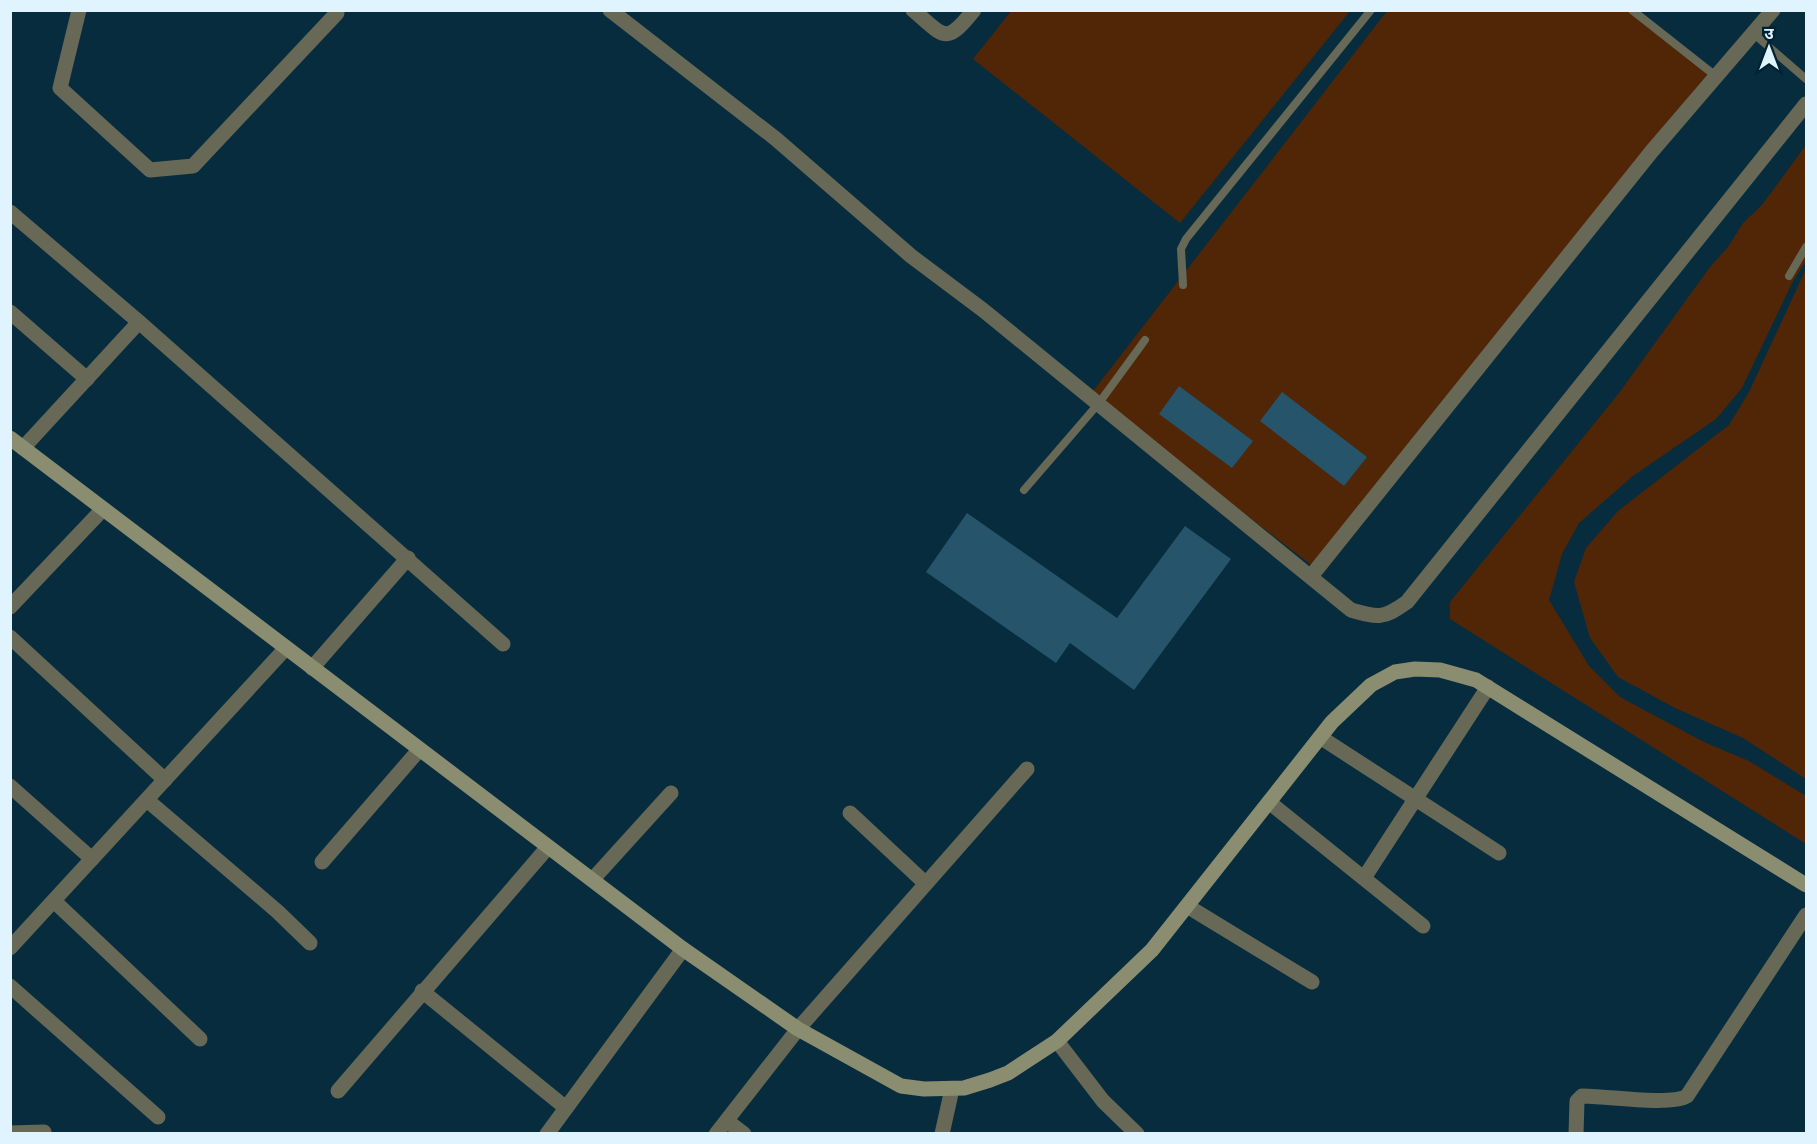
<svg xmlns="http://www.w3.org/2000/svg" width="1817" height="1144" font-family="Commissioner,'Noto Sans Devanagari',sans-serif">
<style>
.green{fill:#502607}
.building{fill:#25546b}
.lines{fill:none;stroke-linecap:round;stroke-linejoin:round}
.lane{stroke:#676956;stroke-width:8}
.street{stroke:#676956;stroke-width:15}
.secondary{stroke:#8a8d6f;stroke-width:15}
</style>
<rect width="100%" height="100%" fill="#072c3d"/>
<!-- green -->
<g class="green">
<path d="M1012,10H1350V11L1180,223L973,59Z"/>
<path d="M1387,11H1631L1711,72L1323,574L1090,395Z"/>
<path d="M1806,145V261L1792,283L1742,388L1716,419L1633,476L1579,523L1562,554L1549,600L1589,666L1620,697L1704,742L1749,761L1806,796V844L1450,619V602L1619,393L1710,267L1728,247L1743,223L1762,205Z"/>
<path d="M1806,269V779L1743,738L1675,708L1618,677L1590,638L1574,582L1586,548L1618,511L1729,425L1749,392Z"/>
</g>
<!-- building -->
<g class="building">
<path d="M1179,386L1253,441L1232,468L1159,414Z"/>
<path d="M1282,392L1367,457L1344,486L1260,421Z"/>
<path d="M967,513L1117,618L1185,526L1231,559L1134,690L1070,643L1056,663L926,572Z"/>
</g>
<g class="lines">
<!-- lane -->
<g class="lane">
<path d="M1632,10L1717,77"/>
<path d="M1754,34L1806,79"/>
<path d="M1789,276L1806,247"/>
<path d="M1183,285L1181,249L1186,239L1371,10"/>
<path d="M1024,490L1099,403L1145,340"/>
</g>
<!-- street -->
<g class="street">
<path d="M79,10L60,88L150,170L193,166L337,13"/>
<path d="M610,10L776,139L911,256L983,310L1351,610C1379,618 1383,619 1407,602L1806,104"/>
<path d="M913,10C945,37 945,46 974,10"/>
<path d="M10,212L139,322L503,644"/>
<path d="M10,312L87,379"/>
<path d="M23,448L139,322"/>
<path d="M1312,575L1652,151L1773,10"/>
<path d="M10,607L103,509"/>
<path d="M10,637L165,780"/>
<path d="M312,668L408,558"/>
<path d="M1320,737L1499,853"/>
<path d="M10,786L92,859"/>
<path d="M147,800L278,912L310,943"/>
<path d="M1269,802L1423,926"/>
<path d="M850,813L925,883"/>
<path d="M322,862L419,750"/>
<path d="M1364,878L1488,687"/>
<path d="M593,879L671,793"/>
<path d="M54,901L200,1039"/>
<path d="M1187,906L1312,982"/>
<path d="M10,948L286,648"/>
<path d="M10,986L158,1117"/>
<path d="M422,991L566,1108"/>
<path d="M1057,1041L1103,1101L1137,1134"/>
<path d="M338,1091L548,847"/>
<path d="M727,1121L744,1134"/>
<path d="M10,1133L44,1132"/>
<path d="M547,1134L683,949"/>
<path d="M716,1134L798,1029L1027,769"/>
<path d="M942,1134L952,1089"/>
<path d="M1576,1134L1577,1101L1582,1096C1605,1096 1671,1106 1687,1096L1806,915"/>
</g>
<!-- secondary -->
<path class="secondary" d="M10,438L683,949L798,1029L901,1086L924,1089L964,1088L990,1080L1008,1073L1057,1041L1152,950L1332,722L1371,685L1395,672L1415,669L1440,670L1476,680L1806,885"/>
</g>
<!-- border -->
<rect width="1817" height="1144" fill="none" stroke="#e0f4ff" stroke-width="24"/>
<!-- north arrow -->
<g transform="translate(1769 48)" stroke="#002233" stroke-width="4.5" paint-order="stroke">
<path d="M0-4.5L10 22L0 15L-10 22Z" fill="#e0f4ff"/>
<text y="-9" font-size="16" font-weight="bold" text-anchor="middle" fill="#e0f4ff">उ</text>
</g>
</svg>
